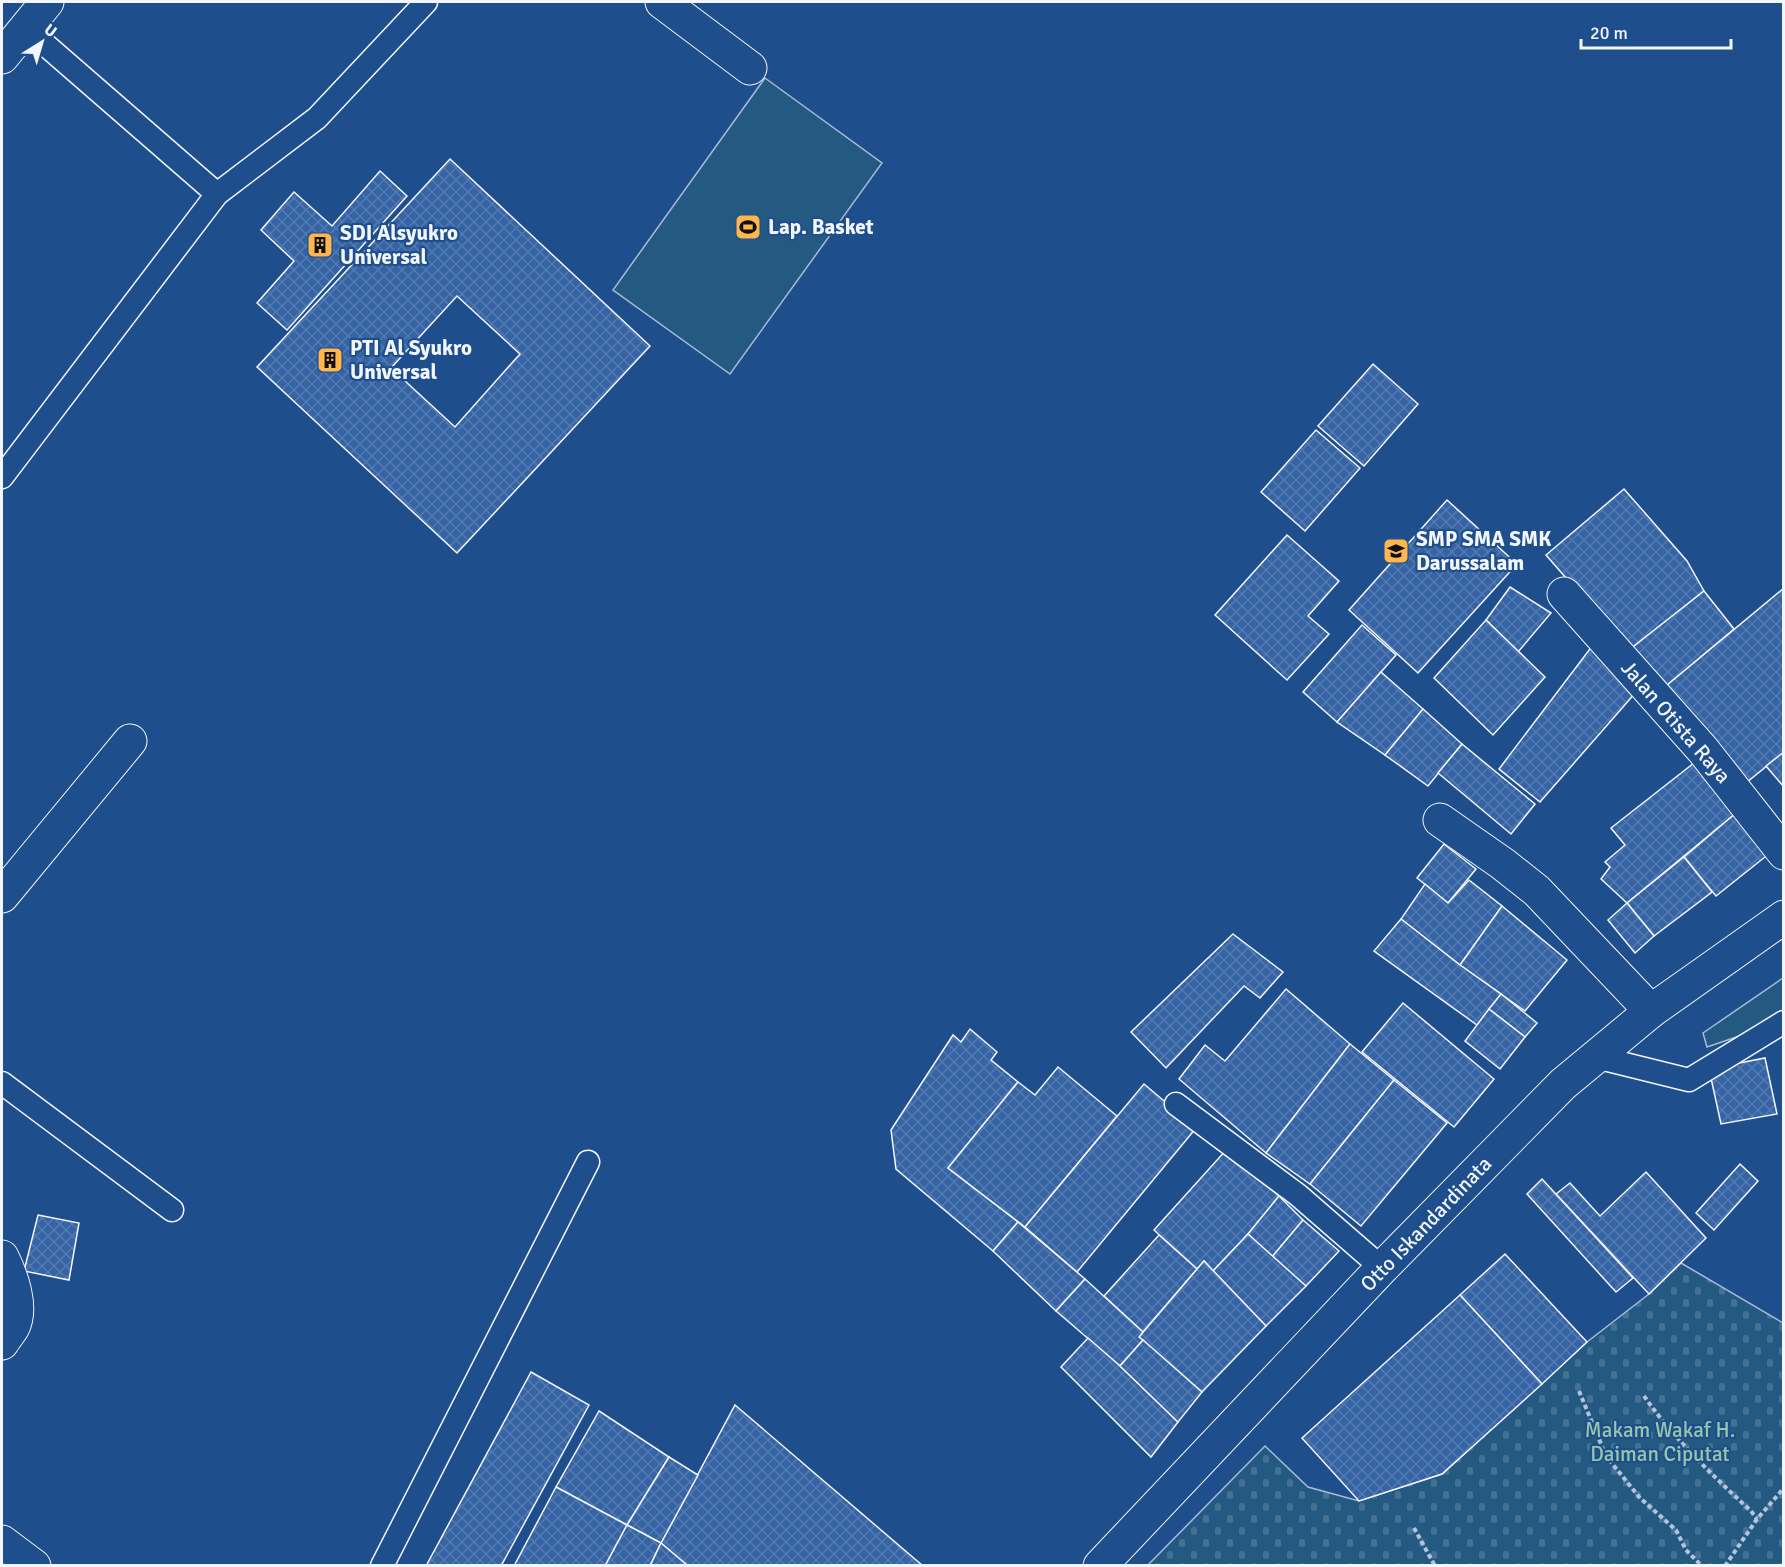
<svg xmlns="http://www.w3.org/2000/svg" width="1785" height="1567" font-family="Signika,sans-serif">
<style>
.cemetery{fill:url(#cemetery-stones);stroke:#a8bbd7;stroke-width:1.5}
.garden{fill:#245a82;stroke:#a8bbd7;stroke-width:1.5}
.building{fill:url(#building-cross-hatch);stroke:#f2f6ff;stroke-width:1.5;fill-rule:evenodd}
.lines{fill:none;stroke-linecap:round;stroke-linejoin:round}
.service-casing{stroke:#f2f6ff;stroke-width:25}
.minor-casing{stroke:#f2f6ff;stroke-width:35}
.trunk-casing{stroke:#f2f6ff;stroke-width:35}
.path{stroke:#b3c4dc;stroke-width:4;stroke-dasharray:4.5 3;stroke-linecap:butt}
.service{stroke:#1f4e8c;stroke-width:22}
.minor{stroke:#1f4e8c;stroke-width:33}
.trunk{stroke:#1f4e8c;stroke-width:33}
.labels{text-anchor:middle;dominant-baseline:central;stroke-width:4.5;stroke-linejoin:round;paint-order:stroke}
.poi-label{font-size:21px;font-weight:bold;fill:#f2f6ff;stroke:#1f4e8c;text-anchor:start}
.street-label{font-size:21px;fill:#f2f6ff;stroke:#1f4e8c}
.park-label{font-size:21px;fill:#97c8a6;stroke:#1f4e8c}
</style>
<defs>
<pattern id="cemetery-stones" width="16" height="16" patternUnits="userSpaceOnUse" patternTransform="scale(1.5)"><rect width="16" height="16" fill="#245a82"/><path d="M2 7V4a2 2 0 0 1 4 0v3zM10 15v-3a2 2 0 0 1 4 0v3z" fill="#447295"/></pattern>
<pattern id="building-cross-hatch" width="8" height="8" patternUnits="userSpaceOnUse" patternTransform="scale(1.5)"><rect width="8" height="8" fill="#3563a3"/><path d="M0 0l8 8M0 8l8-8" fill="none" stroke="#537ab1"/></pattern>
</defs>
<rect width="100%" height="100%" fill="#1f4e8c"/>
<!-- cemetery -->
<path class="cemetery" d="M1681,1263L1783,1323V1565L1147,1566L1265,1446L1308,1487L1359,1501L1442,1474L1587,1342L1649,1294Z"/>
<!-- garden -->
<g class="garden">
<path d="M765,78L882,163L730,374L613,290Z"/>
<path d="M1783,978V1010L1760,1029L1707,1047L1703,1033Z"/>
</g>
<!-- building -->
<g class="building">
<path d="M450,159L650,346L457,553L257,367ZM457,296L520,354L455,427L391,368Z"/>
<path d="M380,171L407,196L287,330L257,303L294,261L261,230L294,192L332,226Z"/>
<path d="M1373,364L1418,404L1364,466L1318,426Z"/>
<path d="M1316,430L1360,468L1305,531L1261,492Z"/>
<path d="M1624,489L1687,561L1704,591L1629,650L1546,555Z"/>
<path d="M1447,500L1517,564L1418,673L1349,610Z"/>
<path d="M1287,535L1339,581L1308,616L1329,634L1287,680L1215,615Z"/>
<path d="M1510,587L1551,613L1518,652L1486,620Z"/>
<path d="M1784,588V752L1741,787L1661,690Z"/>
<path d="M1704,591L1734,629L1661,690L1629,650Z"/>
<path d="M1486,620L1545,677L1493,735L1434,678Z"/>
<path d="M1362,625L1396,655L1337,722L1303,692Z"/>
<path d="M1596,641L1637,691L1540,802L1499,769Z"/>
<path d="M1381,672L1423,709L1385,755L1337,722Z"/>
<path d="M1423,709L1462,744L1428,786L1385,755Z"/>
<path d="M1462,744L1535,804L1511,834L1438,773Z"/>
<path d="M1784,752V787L1766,766Z"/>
<path d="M1694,763L1736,813L1627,903L1601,879L1610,867L1605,862L1625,845L1611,828Z"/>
<path d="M1736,813L1770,853L1716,896L1684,857Z"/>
<path d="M1444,844L1476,869L1448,903L1417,878Z"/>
<path d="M1684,857L1712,892L1654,936L1627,903Z"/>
<path d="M1469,880L1502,906L1460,965L1401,919L1425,884L1448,903Z"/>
<path d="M1627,903L1654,936L1635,953L1608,920Z"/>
<path d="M1502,906L1567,960L1525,1011L1460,965Z"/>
<path d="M1401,919L1460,965L1501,994L1477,1025L1374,951Z"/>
<path d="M1233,934L1283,972L1260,998L1244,986L1166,1068L1131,1032Z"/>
<path d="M1286,989L1350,1044L1266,1153L1179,1079L1205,1045L1225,1061Z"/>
<path d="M1501,994L1537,1023L1525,1037L1489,1009Z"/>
<path d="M1403,1003L1494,1079L1454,1127L1362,1052Z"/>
<path d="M1489,1009L1525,1037L1500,1069L1465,1041Z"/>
<path d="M970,1029L997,1052L991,1060L1018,1082L948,1168L1018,1222L993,1251L896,1169L891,1130L953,1035L961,1042Z"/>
<path d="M1350,1044L1394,1080L1310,1184L1266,1153Z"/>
<path d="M1765,1058L1777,1114L1721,1124L1709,1069Z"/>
<path d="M1058,1067L1117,1116L1025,1227L948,1168L1018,1082L1035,1095Z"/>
<path d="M1394,1080L1447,1123L1361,1226L1310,1184Z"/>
<path d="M1144,1084L1196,1128L1077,1272L1025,1227Z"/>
<path d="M1227,1149L1279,1196L1248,1234L1213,1271L1204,1261L1197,1269L1154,1230Z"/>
<path d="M1740,1164L1758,1181L1714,1230L1696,1213Z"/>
<path d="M1646,1172L1706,1238L1649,1294L1556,1194L1570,1183L1600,1216Z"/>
<path d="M1542,1179L1633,1278L1616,1292L1527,1194Z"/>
<path d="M1279,1196L1303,1220L1272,1257L1248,1234Z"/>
<path d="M38,1215L79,1223L69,1280L24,1271Z"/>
<path d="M1303,1220L1339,1251L1306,1286L1272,1257Z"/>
<path d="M1018,1222L1085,1279L1056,1311L993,1251Z"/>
<path d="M1248,1234L1306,1286L1266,1326L1213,1271Z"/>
<path d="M1159,1235L1197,1269L1143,1332L1104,1296Z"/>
<path d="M1505,1254L1587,1342L1542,1384L1460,1295Z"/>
<path d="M1204,1261L1266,1326L1202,1392L1139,1337Z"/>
<path d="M1085,1279L1143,1332L1139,1337L1143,1340L1120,1366L1056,1311Z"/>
<path d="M1460,1295L1542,1384L1442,1474L1359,1501L1302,1438Z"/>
<path d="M1088,1338L1120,1366L1178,1422L1151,1457L1061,1367Z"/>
<path d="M1143,1340L1202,1392L1178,1422L1120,1366Z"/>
<path d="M531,1372L589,1405L501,1566H426Z"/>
<path d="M735,1405L923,1566H688L661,1543Z"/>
<path d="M599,1411L669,1457L627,1525L556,1487Z"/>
<path d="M669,1457L698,1475L661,1543L627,1525Z"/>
<path d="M556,1487L627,1525L605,1566H514Z"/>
<path d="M627,1525L661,1543L650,1566H605Z"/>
<path d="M661,1543L688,1566H650Z"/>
</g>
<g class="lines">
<!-- service casing -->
<g class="service-casing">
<g id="service">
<path d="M25,27L217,194L317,118L426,2"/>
<path d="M2,477L217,194"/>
<path d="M1596,1057L1689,1080L1784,1022"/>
<path d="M2,1083L172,1210"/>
<path d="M1176,1104L1298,1195L1382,1268"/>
<path d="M382,1566L588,1162"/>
</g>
</g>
<!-- minor casing -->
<g class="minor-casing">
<g id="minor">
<path d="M662,2L750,68"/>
<path d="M2,57L47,2"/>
<path d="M1564,594L1703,750L1784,853"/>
<path d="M1440,820L1503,864L1537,891L1651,1011"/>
<path d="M2,896L130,741"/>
<path d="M2,1257C11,1275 23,1307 13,1327C10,1332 5,1338 2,1343"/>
<path d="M2,1542L34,1566"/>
</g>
</g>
<!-- trunk casing -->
<g class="trunk-casing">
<path id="trunk" d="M1100,1566L1382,1268L1563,1084L1651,1011L1784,917"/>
</g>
<!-- path -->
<g class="path">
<path d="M1579,1391L1606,1456L1640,1498L1676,1530L1686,1550L1702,1566"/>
<path d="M1644,1396C1674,1439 1712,1475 1751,1511L1757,1519"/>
<path d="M1414,1528L1435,1566"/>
<path d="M1725,1566L1757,1519L1784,1488"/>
</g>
<!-- service -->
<use href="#service" class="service"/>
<!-- minor -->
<use href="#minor" class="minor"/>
<!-- trunk -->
<use href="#trunk" class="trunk"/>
</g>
<!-- icons -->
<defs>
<g id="stadium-square" transform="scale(1.35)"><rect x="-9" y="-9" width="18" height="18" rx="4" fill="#ffb74d" stroke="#1f4e8c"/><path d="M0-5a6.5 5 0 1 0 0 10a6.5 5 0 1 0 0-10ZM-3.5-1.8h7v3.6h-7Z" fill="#111"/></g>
<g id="building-square" transform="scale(1.35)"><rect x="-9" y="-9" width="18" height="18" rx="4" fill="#ffb74d" stroke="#1f4e8c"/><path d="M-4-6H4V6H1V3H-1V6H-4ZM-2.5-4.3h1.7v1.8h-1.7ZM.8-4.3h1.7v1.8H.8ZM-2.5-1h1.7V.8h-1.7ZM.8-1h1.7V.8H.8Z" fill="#111"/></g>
<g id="school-square" transform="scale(1.35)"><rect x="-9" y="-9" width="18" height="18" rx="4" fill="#ffb74d" stroke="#1f4e8c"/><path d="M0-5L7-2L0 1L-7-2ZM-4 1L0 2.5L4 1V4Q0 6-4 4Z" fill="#111"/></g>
</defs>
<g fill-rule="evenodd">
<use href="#stadium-square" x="748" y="227"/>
<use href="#building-square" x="320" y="245"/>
<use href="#building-square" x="330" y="360"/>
<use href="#school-square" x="1396" y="551"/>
</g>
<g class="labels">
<!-- poi labels -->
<g class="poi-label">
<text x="768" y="227">Lap. Basket</text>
<text x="340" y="233">SDI Alsyukro<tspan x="340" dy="24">Universal</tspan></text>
<text x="350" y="348">PTI Al Syukro<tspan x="350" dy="24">Universal</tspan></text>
<text x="1416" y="539">SMP SMA SMK<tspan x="1416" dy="24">Darussalam</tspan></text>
</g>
<!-- street labels -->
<g class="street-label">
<text transform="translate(1676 722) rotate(49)">Jalan Otista Raya</text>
<text transform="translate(1426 1224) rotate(-46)">Otto Iskandardinata</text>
</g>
<!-- park labels -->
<g class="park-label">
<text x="1660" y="1430">Makam Wakaf H.<tspan x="1660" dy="24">Daiman Ciputat</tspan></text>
</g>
</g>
<!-- border -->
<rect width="1785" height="1567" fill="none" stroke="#f2f6ff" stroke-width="6"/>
<!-- north arrow -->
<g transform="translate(42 42) rotate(37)" stroke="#1f4e8c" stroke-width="4.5" paint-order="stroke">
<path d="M0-4.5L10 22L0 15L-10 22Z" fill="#f2f6ff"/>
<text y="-9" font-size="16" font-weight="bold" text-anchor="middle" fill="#f2f6ff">U</text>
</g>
<!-- scale -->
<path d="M1581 39v9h150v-9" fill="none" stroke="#f2f6ff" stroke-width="3"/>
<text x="1590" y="39" font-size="18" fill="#f2f6ff" stroke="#1f4e8c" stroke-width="4.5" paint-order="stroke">20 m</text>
</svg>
